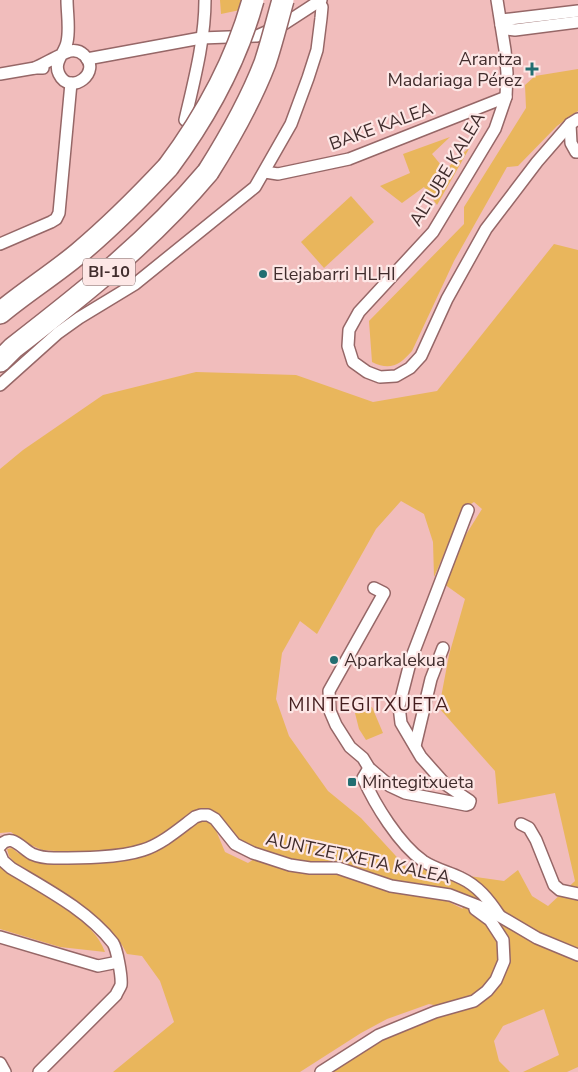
<svg xmlns="http://www.w3.org/2000/svg" width="578" height="1072" font-family="'Nunito Sans',sans-serif">
<style>
.green{fill:#e9b65c;fill-rule:evenodd}
.lines{fill:none;stroke-linecap:round;stroke-linejoin:round}
.minor-casing{stroke:#966767;stroke-width:14}
.motorway-casing{stroke:#966767;stroke-width:24}
.minor{stroke:#fff;stroke-width:11}
.motorway{stroke:#fff;stroke-width:21}
.motorway-bridge-casing{stroke:#966767;stroke-width:24;stroke-linecap:butt}
.motorway-bridge{stroke:#fff;stroke-width:21}
.poi-dot{fill:#226e71;stroke:#fde7e6;stroke-width:2}
.labels{text-anchor:middle;dominant-baseline:central;stroke-width:4.5;stroke-linejoin:round;paint-order:stroke}
.shield{fill:#fde7e6;stroke:#796564;stroke-width:1}
.shield-label{font-size:16px;font-weight:bold;fill:#412d2d}
.poi-label{font-size:18px;fill:#412d2d;stroke:#fde7e6;text-anchor:start}
.street-label{font-size:18px;fill:#412d2d;stroke:#fde7e6}
.neighbourhood-label{font-size:19px;letter-spacing:1px;fill:#441d1e;stroke:#fde7e6}
</style>
<rect width="100%" height="100%" fill="#f1bdbc"/>
<!-- green -->
<g class="green">
<path d="M220,0H242L240,10L221,14Z"/>
<path d="M578,69V111L557,126L518,166L507,167L454,261L412,351C400,365 390,371 372,362L369,321L464,224V207L526,108L525,85L535,76Z"/>
<path d="M450,137L432,154L445,170L470,147L437,205L424,187L402,203L380,186L410,173L403,154Z"/>
<path d="M351,196L374,222L324,268L301,242Z"/>
<path d="M554,244L578,250V1067L567,1072H523L559,1055L544,1009L503,1026L494,1041L499,1061L510,1072H329L365,1047L448,1008L429,1004L387,1019L361,1033L300,1072H113L174,1022L160,981L142,956L127,954L122,945L111,935L14,862L9,856L7,849L12,848L18,853L30,859L129,858L199,821H208L215,828L225,852L248,863L254,859L339,873L441,898L463,909L456,894L433,886L408,884L309,864L256,850L239,840L208,810L134,849L85,853L42,850L24,842L11,832L0,833V469L23,450L103,395L196,372L296,375L373,402L437,391ZM401,501L424,514L433,542L434,577C442,561 460,509 474,502L482,509L460,544L444,584L465,599L449,655L439,708L495,771L498,804L555,793L575,881L548,906L532,896L518,870L504,881L406,867L361,818L328,791L289,736L276,699L282,653L300,621L317,634L376,529Z"/>
<path d="M372,707L383,733L366,740L359,729L355,713Z"/>
<path d="M0,865C29,882 95,919 105,952L60,947L0,929Z"/>
</g>
<g class="lines">
<!-- minor casing -->
<g class="minor-casing">
<g id="minor">
<path d="M497,0L505,50L507,73L506,97L495,129L433,232L359,312L349,330L348,346L353,362L367,372L380,377L396,376L410,368L421,356L447,299L486,229L537,162L570,124L578,119"/>
<path d="M501,20L578,11"/>
<path d="M501,25L507,29L515,30L578,22"/>
<path d="M87,59L201,38L257,36L284,24L321,0"/>
<path d="M35,68C44,64 63,53 70,51C75,50 80,51 84,55C103,72 70,97 59,74C53,62 65,53 67,42C70,29 67,13 67,0"/>
<path d="M0,74L35,68H43"/>
<path d="M185,120C194,81 205,40 205,0"/>
<path d="M570,124L571,143L576,152H578"/>
<path d="M265,172L278,174L349,159L506,97"/>
<path d="M0,244L51,222L56,219L59,213L71,83"/>
<path d="M0,385L58,333L79,318L135,284L255,187L291,124L308,78L317,50L321,18L322,7L318,1"/>
<path d="M374,588L384,593L329,691L330,711L336,725L350,747L363,758L369,768L390,786L405,793L466,805L469,804L470,801L445,784L421,757L401,723L399,706L411,659L468,510"/>
<path d="M415,746L431,679L443,648"/>
<path d="M369,768L363,778C375,805 399,844 423,861C435,869 449,872 461,878C478,886 489,900 499,915"/>
<path d="M521,824L529,828L536,840L554,885L560,890L578,894"/>
<path d="M0,846C11,832 21,848 32,854C39,857 47,858 54,858C80,858 119,858 143,850C162,844 179,829 195,817L201,815H208L215,819L235,844L253,853L290,865L310,868H338L391,886L450,895L491,911L537,938L578,955"/>
<path d="M0,854L3,861L11,868C46,889 87,910 113,943C117,949 122,977 121,985C120,988 117,992 116,995L39,1072"/>
<path d="M0,937L98,966L118,962"/>
<path d="M0,1063L5,1072"/>
<path d="M321,1072L379,1035L435,1012L474,1001L487,991L496,980L504,961L503,940L490,920L475,909"/>
</g>
</g>
<!-- motorway casing -->
<g class="motorway-casing">
<g id="motorway">
<path d="M0,313C25,292 54,274 79,253C111,226 139,198 168,167"/>
<path d="M0,361L13,348C84,293 150,241 208,172"/>
</g>
</g>
<!-- minor -->
<use href="#minor" class="minor"/>
<!-- motorway -->
<use href="#motorway" class="motorway"/>
<!-- motorway-bridge casing -->
<g class="motorway-bridge-casing">
<g id="motorway-bridge">
<path d="M168,167C206,116 236,62 253,0"/>
<path d="M208,172C230,137 250,102 265,63C272,42 277,21 283,0"/>
</g>
</g>
<!-- motorway-bridge -->
<use href="#motorway-bridge" class="motorway-bridge"/>
</g>
<!-- markers -->
<g class="poi-dot">
<path d="M529.5 61.5h5v5h5v5h-5v5h-5v-5h-5v-5h5z"/>
<circle cx="263" cy="274" r="5"/>
<circle cx="334" cy="660" r="5"/>
<rect x="347" y="777" width="10" height="10" rx="2.5"/>
</g>
<g class="labels">
<!-- shield labels -->
<rect class="shield" x="83" y="258.5" width="52" height="27" rx="4"/>
<g class="shield-label">
<text x="109" y="272">BI-10</text>
</g>
<!-- poi labels -->
<g class="poi-label">
<text x="522" y="59" text-anchor="end">Arantza<tspan x="522" dy="21">Madariaga Pérez</tspan></text>
<text x="273" y="274">Elejabarri HLHI</text>
<text x="344" y="660">Aparkalekua</text>
<text x="362" y="782">Mintegitxueta</text>
</g>
<!-- street labels -->
<g class="street-label">
<text transform="translate(381 126) rotate(-20)">BAKE KALEA</text>
<text transform="translate(447 169) rotate(-59)">ALTUBE KALEA</text>
<text transform="translate(358 858) rotate(12)">AUNTZETXETA KALEA</text>
</g>
<!-- neighbourhood labels -->
<g class="neighbourhood-label">
<text x="369" y="705">MINTEGITXUETA</text>
</g>
</g>
</svg>
